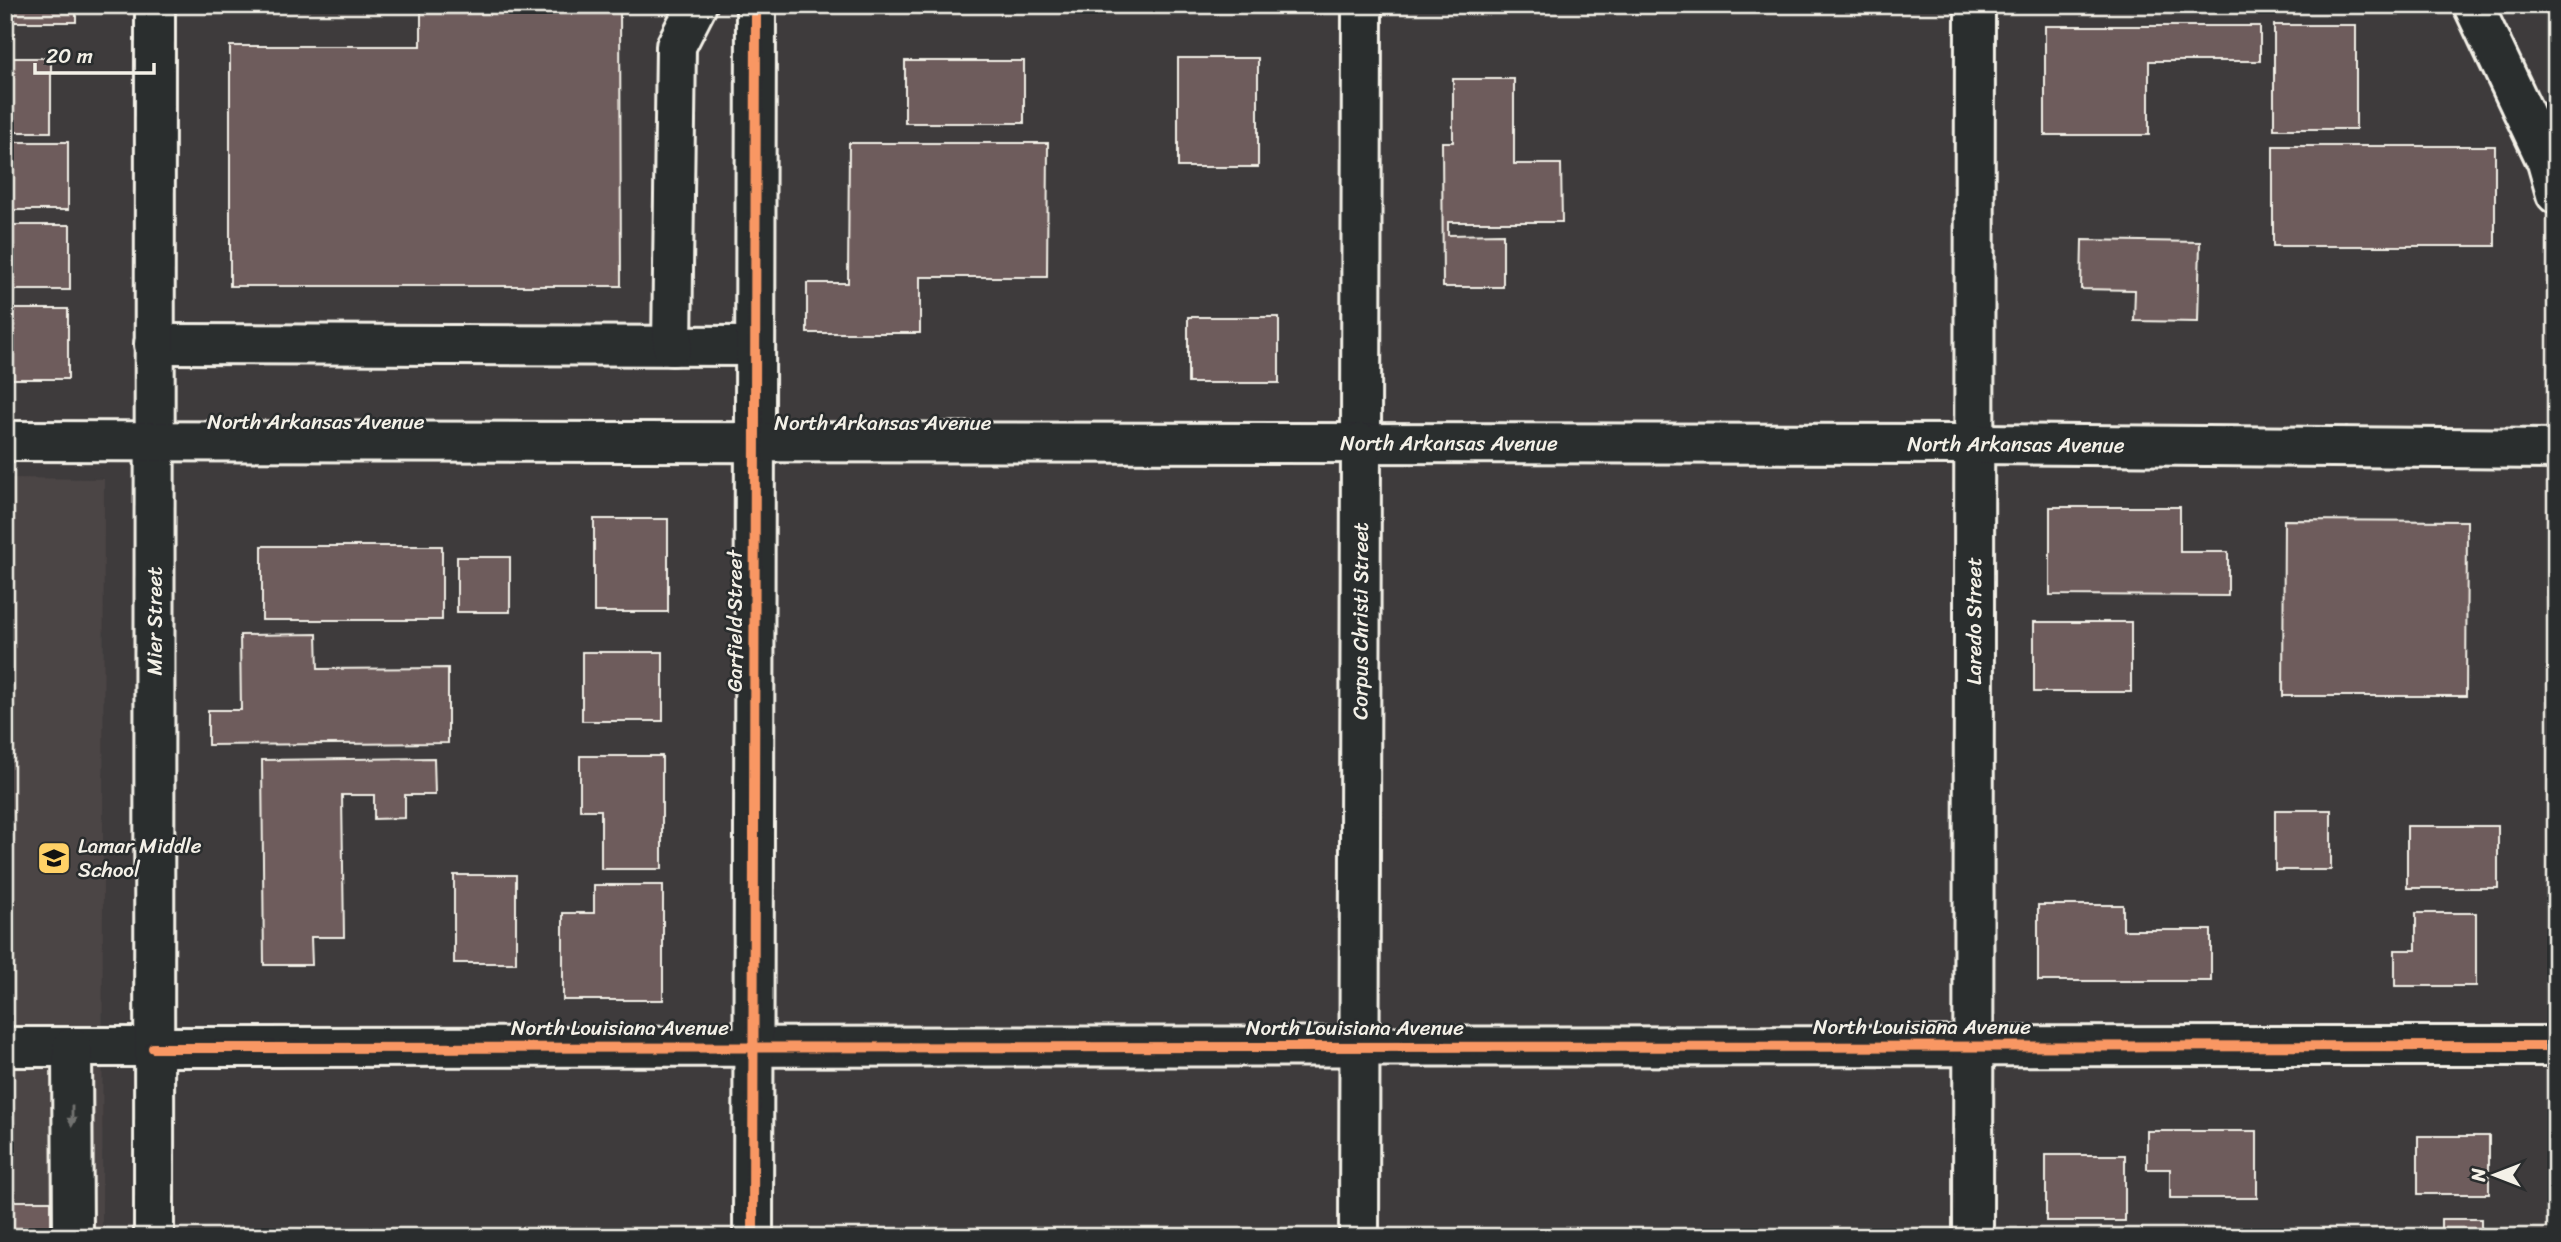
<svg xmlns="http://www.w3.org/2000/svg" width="2561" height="1242" font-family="Sriracha,sans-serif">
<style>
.built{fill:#4c4545}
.building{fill:#6e5b5b;stroke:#f4f1e8;stroke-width:2}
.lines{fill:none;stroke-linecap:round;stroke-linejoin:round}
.minor-casing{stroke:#f4f1e8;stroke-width:44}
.major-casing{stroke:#f4f1e8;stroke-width:44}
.minor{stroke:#2a2d2e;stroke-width:38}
.major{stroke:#2a2d2e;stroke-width:38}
.cycleway-casing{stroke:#2a2d2e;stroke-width:15}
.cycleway{stroke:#f99763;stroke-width:10}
.oneway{fill:#71726f}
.labels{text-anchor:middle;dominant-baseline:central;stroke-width:5;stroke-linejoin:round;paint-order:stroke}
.street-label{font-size:21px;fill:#f4f1e8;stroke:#2a2d2e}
.poi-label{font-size:21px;fill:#f4f1e8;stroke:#2a2d2e;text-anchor:start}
</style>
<rect width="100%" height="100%" fill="#3e3b3c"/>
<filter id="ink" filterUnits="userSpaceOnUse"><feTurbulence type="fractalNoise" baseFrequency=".0143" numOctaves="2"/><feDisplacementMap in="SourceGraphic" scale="14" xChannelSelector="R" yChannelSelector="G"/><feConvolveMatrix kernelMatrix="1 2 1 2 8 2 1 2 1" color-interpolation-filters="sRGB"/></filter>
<g filter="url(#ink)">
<!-- built -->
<path class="built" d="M5,478L104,479L102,1237H5Z"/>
<!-- building -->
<g class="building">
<rect x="5" y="5" width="71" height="17"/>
<path d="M421,5H620L621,286H230V46H421Z"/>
<path d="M1128,5H1295V11L1128,12Z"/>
<rect x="2274" y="25" width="82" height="104"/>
<path d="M2045,26H2260V61H2149V135H2045Z"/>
<rect x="5" y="58" width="46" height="74"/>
<rect x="1178" y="58" width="80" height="109"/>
<rect x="905" y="61" width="119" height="62"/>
<path d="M1453,79H1514V164H1561L1562,222H1448V235L1503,234V287H1443L1442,142H1453Z"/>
<rect x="5" y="142" width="63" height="68"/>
<path d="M849,143H1048L1047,277H920V333H807V283H848Z"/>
<rect x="2273" y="146" width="222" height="100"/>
<rect x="5" y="225" width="65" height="65"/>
<path d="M2082,240L2200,242L2198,322L2134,321L2135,290L2081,289Z"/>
<rect x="5" y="309" width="63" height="70"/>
<rect x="1188" y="317" width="91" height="66"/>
<path d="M2050,507H2180V552H2228V596L2050,595Z"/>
<rect x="594" y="519" width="74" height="93"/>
<path d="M2284,520L2467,521L2466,696H2283Z"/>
<rect x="262" y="546" width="180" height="74"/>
<rect x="457" y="557" width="53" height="55"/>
<rect x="2034" y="622" width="97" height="70"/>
<path d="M317,634L318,669L448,668V743L208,745V710H241L240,635Z"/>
<rect x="582" y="652" width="81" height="69"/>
<path d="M580,756H662V869H601V810H580Z"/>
<path d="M434,758L435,795H405V818L374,819V795H342L344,937H311L312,965H264L262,760Z"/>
<rect x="2275" y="810" width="56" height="60"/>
<rect x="2407" y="826" width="91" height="62"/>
<rect x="454" y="875" width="62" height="88"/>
<path d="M594,885H663V1000H563V913H594Z"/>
<path d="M2038,905H2123V930H2211V981H2038Z"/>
<path d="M2416,913H2476V986H2395V950H2416Z"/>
<path d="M2147,1131H2257V1198H2170V1169H2147Z"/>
<rect x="2418" y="1136" width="71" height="58"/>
<rect x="2046" y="1155" width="79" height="66"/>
<rect x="5" y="1201" width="46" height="36"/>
<rect x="2441" y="1219" width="40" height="18"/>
<rect x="2045" y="1233" width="104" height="4"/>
</g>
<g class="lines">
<!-- minor casing -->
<g class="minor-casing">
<g id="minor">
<path d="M2473,5L2547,162L2556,194"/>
<path d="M154,344L755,346"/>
<path d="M672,346L676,46L697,5"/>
<path d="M1361,443L1362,5"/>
<path d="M5,1047L2556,1046"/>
<path d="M72,1047L73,1237"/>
<path id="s1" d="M154,1237L155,5"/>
<path d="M753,1237L756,5"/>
<path id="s2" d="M1973,1237L1975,5"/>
</g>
</g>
<!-- major casing -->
<g class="major-casing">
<g id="major">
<path id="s3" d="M5,441L1974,444L2556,449"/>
<path id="s4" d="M1359,1237L1361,443"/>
</g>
</g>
<!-- minor -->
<use href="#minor" class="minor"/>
<!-- major -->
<use href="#major" class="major"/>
<!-- cycleway casing -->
<g class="cycleway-casing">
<g id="cycleway">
<path d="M153,1048L2556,1046"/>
<path d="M753,1237L756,5"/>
</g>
</g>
<!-- cycleway -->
<use href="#cycleway" class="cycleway"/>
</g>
<!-- one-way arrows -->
<defs><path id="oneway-solid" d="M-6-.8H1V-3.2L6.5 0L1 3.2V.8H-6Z" transform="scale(1.75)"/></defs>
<use class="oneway" href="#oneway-solid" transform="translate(72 1116) rotate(90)"/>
</g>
<!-- icons -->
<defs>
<g id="school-square" transform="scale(1.75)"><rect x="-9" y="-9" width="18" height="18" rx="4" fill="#ffd166" stroke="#2a2d2e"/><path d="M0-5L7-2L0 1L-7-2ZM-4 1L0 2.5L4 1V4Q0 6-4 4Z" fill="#111"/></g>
</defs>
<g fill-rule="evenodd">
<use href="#school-square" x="54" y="858"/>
</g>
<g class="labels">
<!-- street labels -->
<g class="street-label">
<text x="316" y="422">North Arkansas Avenue</text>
<text x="883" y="423">North Arkansas Avenue</text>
<text stroke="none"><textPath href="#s3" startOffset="1444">North Arkansas Avenue</textPath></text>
<text stroke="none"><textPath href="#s3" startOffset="2011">North Arkansas Avenue</textPath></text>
<text stroke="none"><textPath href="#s1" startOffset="616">Mier Street</textPath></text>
<text transform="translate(735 621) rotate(-90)">Garfield Street</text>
<text stroke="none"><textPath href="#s4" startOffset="616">Corpus Christi Street</textPath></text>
<text stroke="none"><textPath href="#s2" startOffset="616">Laredo Street</textPath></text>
<text x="1922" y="1027">North Louisiana Avenue</text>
<text x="620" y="1028">North Louisiana Avenue</text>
<text x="1355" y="1028">North Louisiana Avenue</text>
</g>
<!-- poi labels -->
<g class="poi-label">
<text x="78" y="846">Lamar Middle<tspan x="78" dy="24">School</tspan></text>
</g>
</g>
<!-- margin -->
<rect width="2561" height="1242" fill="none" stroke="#2a2d2e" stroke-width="28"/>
<rect x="14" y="14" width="2533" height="1214" fill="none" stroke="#f4f1e8" stroke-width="2.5" filter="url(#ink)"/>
<!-- north arrow -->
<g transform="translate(2495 1175) rotate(270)" stroke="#2a2d2e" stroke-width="5" paint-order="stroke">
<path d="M0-5L12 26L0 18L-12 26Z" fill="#f4f1e8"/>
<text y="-10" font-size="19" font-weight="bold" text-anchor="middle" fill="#f4f1e8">N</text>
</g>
<!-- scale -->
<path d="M35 63v10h119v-10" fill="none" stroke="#f4f1e8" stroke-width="3.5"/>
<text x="46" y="63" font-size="21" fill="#f4f1e8" stroke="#2a2d2e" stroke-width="5" paint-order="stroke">20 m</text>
</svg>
